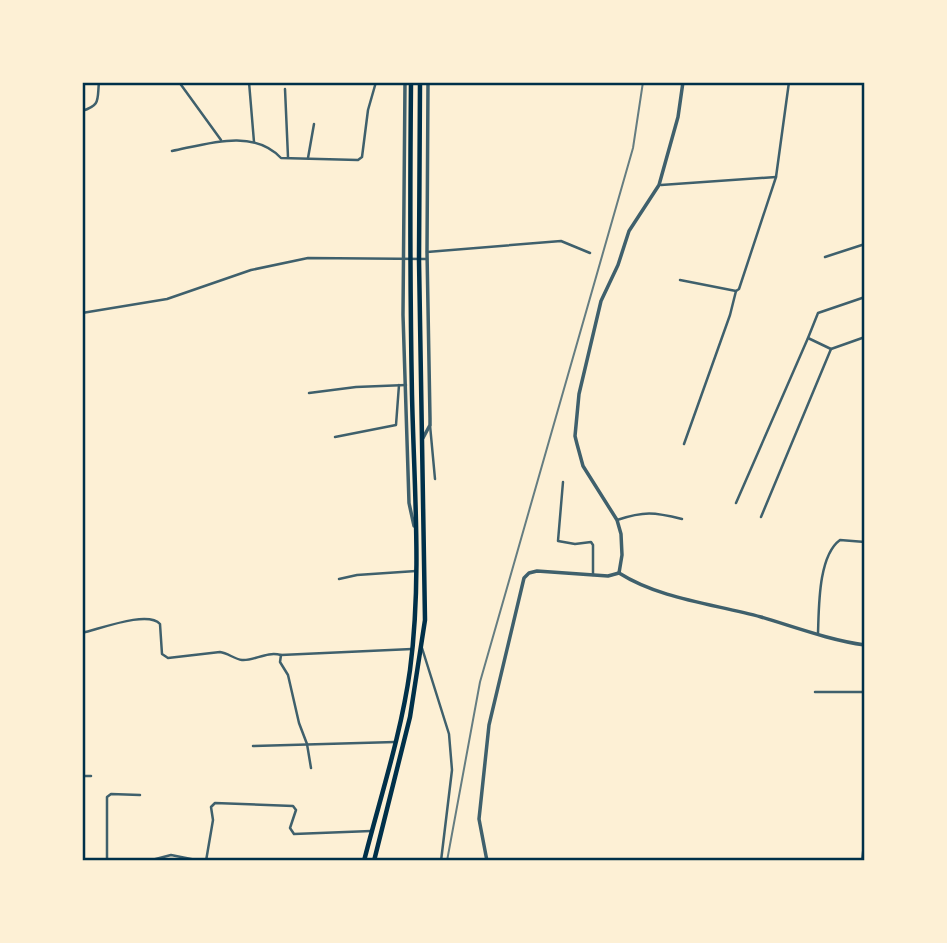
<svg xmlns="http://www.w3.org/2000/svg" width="947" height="943" font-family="Helvetica,sans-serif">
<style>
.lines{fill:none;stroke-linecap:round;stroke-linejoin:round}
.minor{stroke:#3f606c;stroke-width:2.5}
.tertiary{stroke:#3f606c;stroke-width:3.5}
.trunk{stroke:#003049;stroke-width:4.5}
.rail{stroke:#657d81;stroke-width:2}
.neatline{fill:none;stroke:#003049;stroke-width:2.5}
</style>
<rect width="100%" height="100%" fill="#fdf0d5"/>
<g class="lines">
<!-- minor -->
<g class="minor">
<path d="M179,82L221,140"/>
<path d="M249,82L254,142"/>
<path d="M285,89L288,157"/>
<path d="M82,111C101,105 97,100 99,82"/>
<path d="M172,151C207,144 253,128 281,158L358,160L362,157L368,110L376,82"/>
<path d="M308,158L314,124"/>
<path d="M661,185L776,177"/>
<path d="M427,252L561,241L590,253"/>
<path d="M825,257L865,244"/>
<path d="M680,280L736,291"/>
<path d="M82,313L167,299L251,270L308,258L427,259"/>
<path d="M808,338L831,349L865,337"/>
<path d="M309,393L356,387L406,385"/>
<path d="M430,425L435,479"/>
<path d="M82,437L83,441"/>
<path d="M335,437L396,425L399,385"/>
<path d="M684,444L730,315L736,291L739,289L776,177L789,82"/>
<path d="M563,482L558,541L575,544L591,542L593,545V575"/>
<path d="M736,503L808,338L818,313L865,297"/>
<path d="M761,517L831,349"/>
<path d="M617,520C644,511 654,512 682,519"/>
<path d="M339,579L357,575L416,571"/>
<path d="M82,633C100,629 148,610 160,624L162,654L168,658L220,652C228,653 234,659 242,660C255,661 266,651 281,655L412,649"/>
<path d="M818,633C819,608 818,556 840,540L865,542"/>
<path d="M422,648L449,734L452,770L441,861"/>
<path d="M281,655L280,662L288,675L299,723L307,744L311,768"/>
<path d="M815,692H865"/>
<path d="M253,746L395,742"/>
<path d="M82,776H91"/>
<path d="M107,861V797L111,794L140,795"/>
<path d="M148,861L171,855L201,861"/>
<path d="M206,861L213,820L211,807L215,803L293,806L296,810L290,828L294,834L371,831"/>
<path d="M862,861L865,836"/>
</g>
<!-- tertiary -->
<g class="tertiary">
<path d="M405,82L403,315L409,503L414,526"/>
<path d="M423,438L430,425V418L427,252L428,82"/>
<path d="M619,573L622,555L621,534L617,520L583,466L577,444L575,436L579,394L601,301L618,265L629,231L659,185L678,117L683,82"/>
<path d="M619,573C660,599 714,604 761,617C795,627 829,640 865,645"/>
<path d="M487,861L479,819L489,725L524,578L529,573L537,571L608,576L619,573"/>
</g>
<!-- trunk -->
<g class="trunk">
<path d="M364,861C380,798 401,735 410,670C422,579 414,486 412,395C410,291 410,187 411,82"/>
<path d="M374,861L410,717L425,620L419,260L420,82"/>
</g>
<!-- rail -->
<path class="rail" d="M447,861L480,682L633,148L643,82"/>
</g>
<!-- border -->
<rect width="947" height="943" fill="none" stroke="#fdf0d5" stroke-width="168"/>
<rect x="84" y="84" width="779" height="775" class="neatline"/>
</svg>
